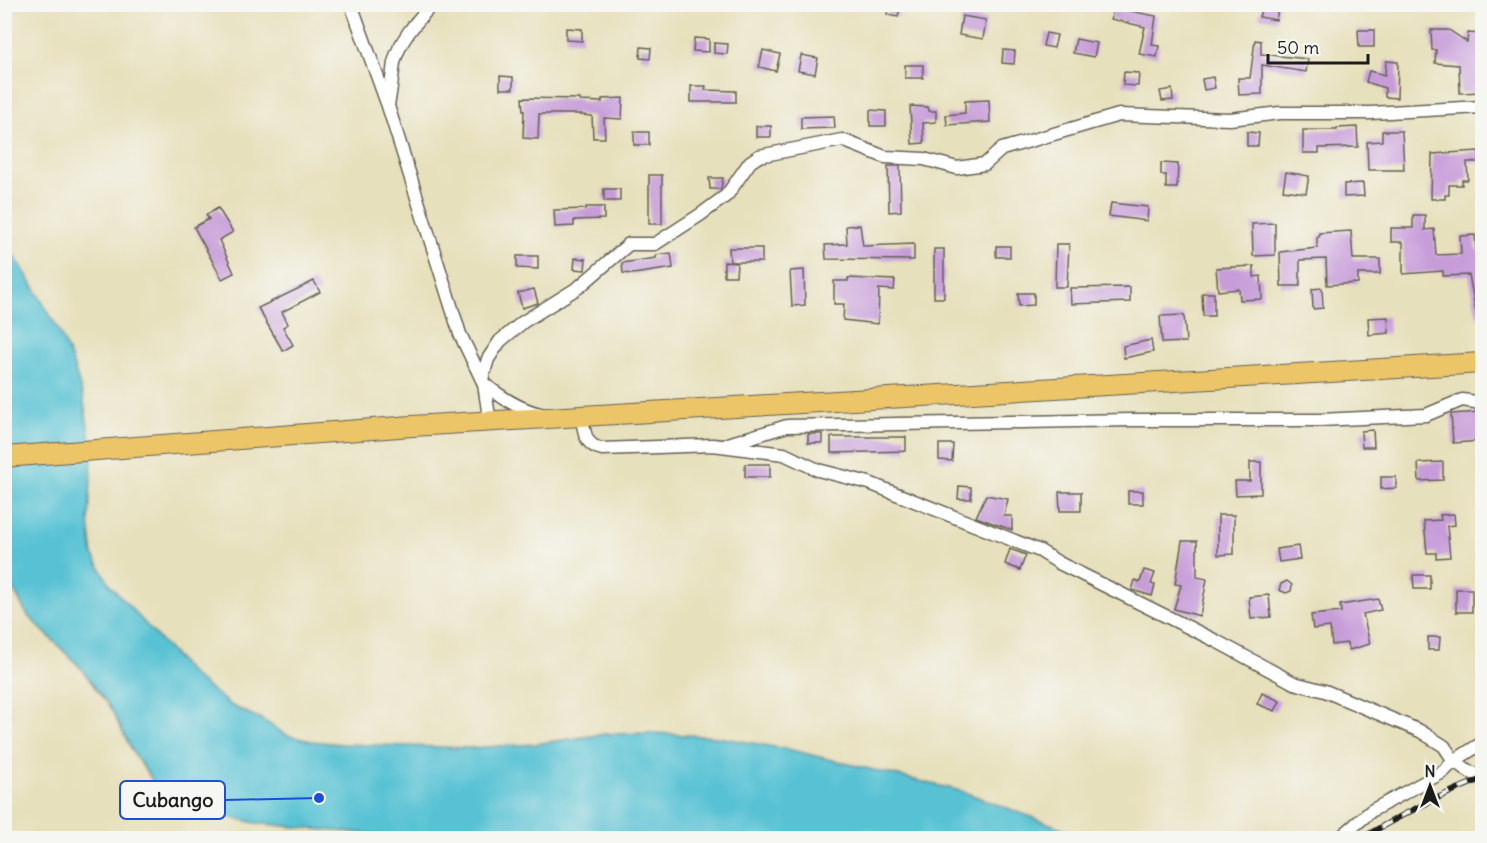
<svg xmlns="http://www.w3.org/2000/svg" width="1487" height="843" font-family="Delius,sans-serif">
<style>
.water{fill:#58c2d4;stroke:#3a6f78;stroke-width:1.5}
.building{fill:#c79dd9}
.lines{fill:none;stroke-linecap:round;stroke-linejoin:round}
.minor-casing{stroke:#636154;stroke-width:15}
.primary-casing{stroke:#636154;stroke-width:22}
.minor{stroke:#fff;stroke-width:12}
.primary{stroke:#edc569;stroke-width:20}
.rail-casing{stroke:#1c1c1c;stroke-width:6}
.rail{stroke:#f6f6f2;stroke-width:4;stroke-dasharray:11;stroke-linecap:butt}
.leader{fill:none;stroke:#1d4ed8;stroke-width:2}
.callout-dot{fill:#1d4ed8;stroke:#f6f6f2;stroke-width:2}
.callout{fill:#f6f6f2;stroke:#1d4ed8;stroke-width:2}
.callout-label{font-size:20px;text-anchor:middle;font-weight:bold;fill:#1c1c1c}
</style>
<rect width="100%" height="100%" fill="#f6f6f2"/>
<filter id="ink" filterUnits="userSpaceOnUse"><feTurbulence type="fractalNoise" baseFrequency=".0167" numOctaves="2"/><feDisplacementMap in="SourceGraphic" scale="12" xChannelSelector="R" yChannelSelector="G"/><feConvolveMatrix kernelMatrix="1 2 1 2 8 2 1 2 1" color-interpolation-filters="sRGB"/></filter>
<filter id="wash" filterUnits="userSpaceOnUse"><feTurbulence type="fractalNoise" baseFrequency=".008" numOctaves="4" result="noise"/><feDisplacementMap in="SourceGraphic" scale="24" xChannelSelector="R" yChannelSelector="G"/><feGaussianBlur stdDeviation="1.35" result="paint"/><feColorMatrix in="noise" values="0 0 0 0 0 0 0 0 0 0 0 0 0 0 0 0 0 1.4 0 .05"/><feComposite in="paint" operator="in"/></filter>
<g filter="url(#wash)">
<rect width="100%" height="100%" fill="#e7e0bc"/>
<!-- water -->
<path class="water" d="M4,243L23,269L57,327L71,358L83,397L92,451L89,522L93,555L110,585L193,676L232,706L261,719L286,735L311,741L342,744L469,748L535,744L605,734L655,733L718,737L787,749L961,791L1088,838H543L479,835H385L334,831L256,823L200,811L183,802L153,781L134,754L111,709L80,667L28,616L5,575Z"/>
<g id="blocks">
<!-- building -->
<g class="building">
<path d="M889,4L900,6L898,17L887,15Z"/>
<path d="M1263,4H1279L1276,20L1259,17Z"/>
<path d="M1114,5L1131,9L1130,11L1156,16L1152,45L1159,46L1157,57L1139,54L1145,27L1111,19Z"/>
<path d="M962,16L986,20L983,39L959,35Z"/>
<path d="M566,28L582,29V41L566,40Z"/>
<path d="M1358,30H1374V47H1359Z"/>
<path d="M1431,30H1449L1467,42L1468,33L1482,34V92L1460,93L1459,65L1435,63L1436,50H1432Z"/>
<path d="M1046,33L1057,35L1054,48L1043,46Z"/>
<path d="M694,38L709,39V52L693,51Z"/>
<path d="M1076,39L1097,43L1094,57L1073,53Z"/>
<path d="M1255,40L1261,41V54L1308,59L1306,72L1262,65V94L1239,95L1238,78H1250Z"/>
<path d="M714,43L728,44L727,54L714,53Z"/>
<path d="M641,47L651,48L650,59L640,58Z"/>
<path d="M763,50L780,54L776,71L759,67Z"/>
<path d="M1003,50L1015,51L1014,64L1002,63Z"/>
<path d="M801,55L818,58L815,74L798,71Z"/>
<path d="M1386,61L1398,62L1397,98L1385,97V88L1366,82L1369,71L1385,75Z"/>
<rect x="905" y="65" width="18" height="13"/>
<path d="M1124,72L1139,73L1138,86L1123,85Z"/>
<path d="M500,76L513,77V89H500Z"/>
<path d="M1213,77L1215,88L1204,90L1202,79Z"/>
<path d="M691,86H706L705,90L736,91V102H691Z"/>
<path d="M1172,89L1173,100L1162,101L1160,91Z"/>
<path d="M522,98L580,99V101L602,102V99L623,98L622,119L604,118L605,138H593L592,116L580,115L581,114H539L538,139L523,138L524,111H523Z"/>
<path d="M989,100L990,122L947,125L946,115L965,113V101Z"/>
<path d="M910,106L928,107L929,111H936V122L923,123L924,143L912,144Z"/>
<path d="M870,110L886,111V126H870Z"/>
<path d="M834,116L835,128L801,129V117Z"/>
<rect x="756" y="126" width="15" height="11"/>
<path d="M1357,127L1358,147L1319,148V153H1303V130H1337V128Z"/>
<path d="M1382,131H1402L1404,170H1368L1367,142L1382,141Z"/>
<rect x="634" y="132" width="15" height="13"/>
<path d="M1247,132L1259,133L1258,146H1247Z"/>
<path d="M1479,151L1480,162H1467L1468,180H1462V185H1449V195H1445V199H1431L1432,154Z"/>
<path d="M1161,163L1178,164L1177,188H1166V175H1161Z"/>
<path d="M888,166H900L901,211L889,212Z"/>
<path d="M1286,172L1309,176L1306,193L1283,190Z"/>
<rect x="649" y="175" width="13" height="49"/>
<path d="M709,178H723L721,189H710Z"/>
<path d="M1363,183L1364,196L1344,197V184Z"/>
<rect x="604" y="189" width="16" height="12"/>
<path d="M1111,203L1148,207L1147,221L1109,216Z"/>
<path d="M586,207H604V219L574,220V226L555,227L554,210L586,209Z"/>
<path d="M218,208L233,232L219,240L234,273L222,279L194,227L209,219L206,215Z"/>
<path d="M1413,215H1425V230L1434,229L1436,255L1461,254L1460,236L1475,235L1476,250H1482V316L1477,317L1469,275L1443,276V271L1403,274V242H1391V228H1413Z"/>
<path d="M1275,223V255L1253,256L1252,224Z"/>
<path d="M860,225L863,246L914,244V260L826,259L825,245L847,244L846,226Z"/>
<path d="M1351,231L1353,259H1380V274H1358V283L1327,285L1326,259L1300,260V286H1281L1280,252L1317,248V237H1319V233Z"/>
<path d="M1056,244H1069L1067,287H1055Z"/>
<rect x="996" y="246" width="14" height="11"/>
<path d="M729,248H762V262H730Z"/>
<rect x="934" y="249" width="10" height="49"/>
<path d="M671,253L673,268L633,274L623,273L622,263L656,258V255Z"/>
<path d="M517,256H538V269L517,268Z"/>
<path d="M575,258L586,259L585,270L574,269Z"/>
<path d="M724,262L737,263L736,276H724Z"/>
<path d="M1254,266V277L1261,276L1262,299L1240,300L1239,289L1218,291L1216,268Z"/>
<path d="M804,270L805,305L792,306L790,271Z"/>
<path d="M848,278L895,280L894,290L879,289L878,324L843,320L844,304H834V281H848Z"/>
<path d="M314,281L320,292L282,312L288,324L283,327L293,345L283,351L258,308Z"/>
<path d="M1130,287V302L1071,304L1070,288Z"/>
<path d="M1322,288L1323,308L1313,309L1312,289Z"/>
<path d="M534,289L538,303L522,308L518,293Z"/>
<path d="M1018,293H1034V305L1019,306Z"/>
<path d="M1202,293H1214V316H1203Z"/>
<path d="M1184,315L1186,342L1162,343L1160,316Z"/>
<path d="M1388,317L1389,333L1369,335L1368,318Z"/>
<path d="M1151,340L1153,352L1124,358L1123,346Z"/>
<path d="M1480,412L1482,441L1453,443L1451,414Z"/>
<path d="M1373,430L1374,447H1362L1361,431Z"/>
<rect x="808" y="434" width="14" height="9"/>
<path d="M831,437H906V451L831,453Z"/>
<path d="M939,444H953L952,461L939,460Z"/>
<path d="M1250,462H1261V494L1236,495L1235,481H1250Z"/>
<path d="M1443,462V480L1419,481L1418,463Z"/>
<rect x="745" y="464" width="25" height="13"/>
<path d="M1381,477H1396V488L1381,489Z"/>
<path d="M959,486L971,487V499H958Z"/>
<rect x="1128" y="491" width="15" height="13"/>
<path d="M1059,492H1081V511H1060Z"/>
<path d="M986,495L1008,499L1004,516H1012V530L976,517Z"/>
<path d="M1454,514L1455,525L1447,526L1450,557L1436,558V553H1427L1424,521L1441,520L1440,515Z"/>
<path d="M1218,515H1234V554L1218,555Z"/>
<path d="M1182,541H1197V577L1207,579L1200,616L1174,609L1181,585L1175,584Z"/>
<path d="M1298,546L1300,559L1279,562L1277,549Z"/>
<path d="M1010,549L1026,555L1020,570L1005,564Z"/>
<path d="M1144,570L1155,573L1151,584L1155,585L1152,596L1132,590L1135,580L1140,582Z"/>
<path d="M1413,575H1430V589H1414Z"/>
<path d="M1287,581L1292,585L1291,591L1286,593L1279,590L1281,584Z"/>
<rect x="1456" y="589" width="16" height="23"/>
<path d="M1269,595L1271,617L1251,619L1249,597Z"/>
<path d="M1378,599L1381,610L1363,614L1370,644L1349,650L1347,643L1332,645L1330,627L1313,629L1311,615L1341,612L1340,605Z"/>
<path d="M1428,637H1440L1439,650H1428Z"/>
<path d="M1262,693L1280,701L1275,711L1257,704Z"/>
</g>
</g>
</g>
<g filter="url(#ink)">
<use href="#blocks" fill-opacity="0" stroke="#636154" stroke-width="1.5"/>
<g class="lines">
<!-- minor casing -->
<g class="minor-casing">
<g id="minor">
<path d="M351,4L388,106L460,334L484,384L490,423"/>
<path d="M388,105C391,91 392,77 394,63C399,41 417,21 432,4"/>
<path d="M482,379L488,359L500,341L523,322L579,287L629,244H655L700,215L727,195L750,162L759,156L842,140L885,157L924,159L957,168L985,164L1002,149L1119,115L1230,119L1280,113H1370L1482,107"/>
<path d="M484,384C501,397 520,410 541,414"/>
<path d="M581,416C585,432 584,445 602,449L713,445L784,454L818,470L869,483L1040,551L1059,563L1216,641L1294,683L1325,691L1420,731L1444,746L1454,761L1482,743"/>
<path d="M728,444L787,426L1132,420H1320L1426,415L1462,400L1482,403"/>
<path d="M1340,838L1371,811L1443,772L1454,761L1470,772L1482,776"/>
</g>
</g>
<!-- primary casing -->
<g class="primary-casing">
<path id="primary" d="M4,457L412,426L1482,363"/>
</g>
<!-- minor -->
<use href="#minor" class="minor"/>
<!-- primary -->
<use href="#primary" class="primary"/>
<!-- rail casing -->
<g class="rail-casing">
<path id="rail" d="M1362,838C1401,815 1440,795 1482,779"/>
</g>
<!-- rail -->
<use href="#rail" class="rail"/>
</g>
</g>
<!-- callouts -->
<path class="leader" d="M319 798L225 800"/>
<circle class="callout-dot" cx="319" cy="798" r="6"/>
<rect class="callout" x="120" y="781" width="105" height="38" rx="6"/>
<g class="callout-label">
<text x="173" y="807">Cubango</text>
</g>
<!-- margin -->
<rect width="1487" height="843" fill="none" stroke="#f6f6f2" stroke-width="24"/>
<!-- north arrow -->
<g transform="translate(1430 786)" stroke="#f6f6f2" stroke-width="4.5" paint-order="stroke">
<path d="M0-4.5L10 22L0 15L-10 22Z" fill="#1c1c1c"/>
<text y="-9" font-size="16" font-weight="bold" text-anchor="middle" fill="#1c1c1c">N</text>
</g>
<!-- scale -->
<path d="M1268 54v9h100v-9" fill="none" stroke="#1c1c1c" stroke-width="3"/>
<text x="1277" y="54" font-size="18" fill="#1c1c1c" stroke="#f6f6f2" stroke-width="4.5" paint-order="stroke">50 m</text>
</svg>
